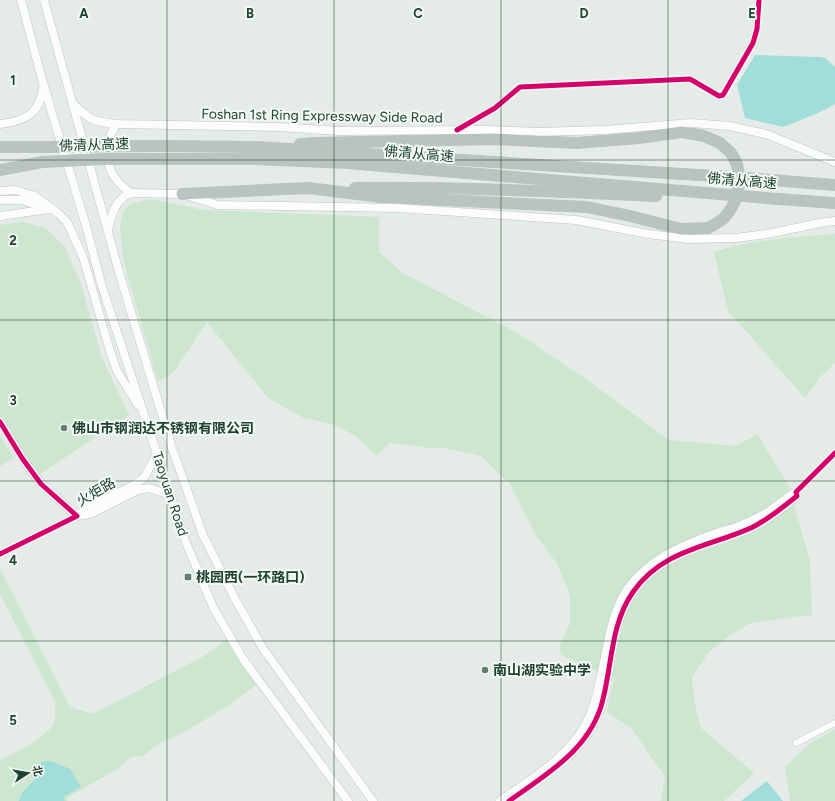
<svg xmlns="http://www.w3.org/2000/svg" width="835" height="801" font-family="Figtree,'Noto Sans SC',sans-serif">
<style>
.green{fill:#cde6cf}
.water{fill:#a1deda}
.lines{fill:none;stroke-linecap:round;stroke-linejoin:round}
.street-casing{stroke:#c2c8c4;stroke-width:7}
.secondary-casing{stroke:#bec7c3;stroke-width:9}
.highway-casing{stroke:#bcc7c2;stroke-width:12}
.street{stroke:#fbfcfb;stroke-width:6}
.secondary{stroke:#fbfcfb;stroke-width:8}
.highway{stroke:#bac4bf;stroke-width:11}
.highway-bridge-casing{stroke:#bcc7c2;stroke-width:12;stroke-linecap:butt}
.highway-bridge{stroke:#bac4bf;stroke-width:11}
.cycleway-casing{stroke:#f3faf5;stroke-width:8}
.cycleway{stroke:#d6006c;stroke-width:5}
.grid{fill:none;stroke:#204232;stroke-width:1;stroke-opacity:0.55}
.poi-dot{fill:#657d71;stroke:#f3faf5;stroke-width:1.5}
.labels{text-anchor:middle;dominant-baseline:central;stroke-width:4;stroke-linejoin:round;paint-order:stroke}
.street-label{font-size:14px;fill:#204232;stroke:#f3faf5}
.poi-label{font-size:14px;font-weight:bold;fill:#204232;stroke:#f3faf5;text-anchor:start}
.grid-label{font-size:13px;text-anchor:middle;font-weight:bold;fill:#204232;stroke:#f3faf5;stroke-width:4;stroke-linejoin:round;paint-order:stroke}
</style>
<rect width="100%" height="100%" fill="#e5ebe7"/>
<!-- green -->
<g class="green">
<path d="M152,199L203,210L379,217V252L403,273L519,334L583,377L669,440L736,446L757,434L788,484L810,561L812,615L751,623L729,636L708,653L692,678L695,705L701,728L754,773L724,801H661L665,777L632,729L607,712L614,679L561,655L559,648L570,623V596L558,565L537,537L510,484L481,456L444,448H430L390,443L376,456L356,436L332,424L304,418L268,398L207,322L173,373L158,382L123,259L120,225L123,212L130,204Z"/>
<path d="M22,222L46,228L65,247L81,284L102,358L129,415L37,476L0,419V225Z"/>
<path d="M835,234V363L821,376L805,398L728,311L714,252C754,239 794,237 835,234Z"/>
<path d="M0,436L14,458L0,466Z"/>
<path d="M0,569L70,707L93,714L202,657L216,648L227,638L256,685L226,707L188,730L156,745L143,756L132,757L127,760L120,767L67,798L68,801H0V761C15,752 44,739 53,725C57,718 55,709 55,701L0,594Z"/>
<path d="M835,729V801H790L785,767L809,744Z"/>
</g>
<!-- water -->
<g class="water">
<path d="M755,55L820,57L825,58L835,67V104L818,113L783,127L745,118L737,85Z"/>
<path d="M51,761L70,769L81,787L63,797L65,801H19C23,783 40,785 41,762Z"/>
<path d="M767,781L783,801H741Z"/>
</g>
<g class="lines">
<!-- street casing -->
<g class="street-casing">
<g id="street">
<path d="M459,129L495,108L520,87L690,79L719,96L723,95L753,43L757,29L759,0"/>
<path d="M797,495L796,492L835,453"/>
<path d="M0,554L77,516"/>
<path d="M796,743L835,723"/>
</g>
</g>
<!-- secondary casing -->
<g class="secondary-casing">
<g id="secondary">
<path d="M21,0L43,83L87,229L101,283L185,540L213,607L243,659L348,801"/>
<path d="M44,0L119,272L172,448L203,535L234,597L262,647L373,801"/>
<path d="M73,104C90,120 94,122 117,124L279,127L340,131L485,130L539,132L605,130L691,123L730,126L766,134L835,162"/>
<path d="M0,124C25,121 40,114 43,88"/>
<path d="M117,124C99,149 106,176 131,193"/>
<path d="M0,191L15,190L35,196L59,214L67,222L83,257L110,351L117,371L138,405"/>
<path d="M0,200H22L46,208"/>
<path d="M0,216L49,209"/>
<path d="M108,230C112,214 115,199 131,193L182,194L218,205L398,208L576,220L648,234L689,239L736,238L767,234L820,223L835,221"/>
<path d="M0,422L22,458L41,484L77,516"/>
<path d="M157,454L145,476L136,484L87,507L77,516L90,514L138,490L149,488L170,495"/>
<path d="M562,763C581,746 596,725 603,701C605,694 606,687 607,680C612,650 615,619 632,593C660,551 710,546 753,527C769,519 783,508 797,496"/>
<path d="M500,801C533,777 574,755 590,715C597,698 600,680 604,662C609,637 613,610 628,588C650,558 685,544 719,532C729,529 739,527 748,522C755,519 763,515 769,511C779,505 786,497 796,492"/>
</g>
</g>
<!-- highway casing -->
<g class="highway-casing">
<g id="highway">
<path d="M300,144L315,143L492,139L577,143L639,138L682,132L704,136L720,143"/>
<path d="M0,147H43"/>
<path d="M256,147L746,178L835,185"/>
<path d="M255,159L347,163L778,199L835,203"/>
<path d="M0,170L42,162"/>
<path d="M355,188C455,187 556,191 656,196"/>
<path d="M182,194L308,188L381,197L587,207L630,216L681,229L708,228"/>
</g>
</g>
<!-- street -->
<use href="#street" class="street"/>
<!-- secondary -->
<use href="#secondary" class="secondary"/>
<!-- highway -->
<use href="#highway" class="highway"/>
<!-- highway-bridge casing -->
<g class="highway-bridge-casing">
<g id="highway-bridge">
<path d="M43,147L158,146L256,147"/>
<path d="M42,162L104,159H255"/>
<path d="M708,228C713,225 720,222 724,218C740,201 745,171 730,152C727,149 723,146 720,143"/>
</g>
</g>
<!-- highway-bridge -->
<use href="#highway-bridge" class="highway-bridge"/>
<!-- cycleway casing -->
<g class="cycleway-casing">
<g id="cycleway">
<path d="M457,130L495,108L520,87L690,79L719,96L723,95L753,43L757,29L759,0"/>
<path d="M0,422L22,458L41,484L77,516L0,554"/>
<path d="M509,801C547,774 592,748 603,699C612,664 611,623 633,592C663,549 710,547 753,527C769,519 783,507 797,496L796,492L835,453"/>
</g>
</g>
<!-- cycleway -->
<use href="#cycleway" class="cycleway"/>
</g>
<!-- grid -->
<path class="grid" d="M167,0V801M334,0V801M501,0V801M668,0V801M0,160H835M0,320H835M0,481H835M0,641H835"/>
<!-- markers -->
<g class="poi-dot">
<circle cx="64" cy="428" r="4"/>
<rect x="184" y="573" width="8" height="8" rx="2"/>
<circle cx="485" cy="670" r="4"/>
</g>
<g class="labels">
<!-- street labels -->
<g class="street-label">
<text transform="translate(322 116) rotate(1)">Foshan 1st Ring Expressway Side Road</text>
<text transform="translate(94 145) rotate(-2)">佛清从高速</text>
<text transform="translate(419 154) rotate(5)">佛清从高速</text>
<text transform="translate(742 181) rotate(5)">佛清从高速</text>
<text transform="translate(96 492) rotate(-30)">火炬路</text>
<text transform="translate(170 494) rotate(72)">Taoyuan Road</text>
</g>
<!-- poi labels -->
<g class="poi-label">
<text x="72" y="428">佛山市钢润达不锈钢有限公司</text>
<text x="196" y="577">桃园西(一环路口)</text>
<text x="493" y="670">南山湖实验中学</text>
</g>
</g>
<g class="grid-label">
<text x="84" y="18">A</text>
<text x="250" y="18">B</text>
<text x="418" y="18">C</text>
<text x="584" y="18">D</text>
<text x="752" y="18">E</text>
<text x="13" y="85">1</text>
<text x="13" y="245">2</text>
<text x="13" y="405">3</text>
<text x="13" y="565">4</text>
<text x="13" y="725">5</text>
</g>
<!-- north arrow -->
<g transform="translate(28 773) rotate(78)" stroke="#f3faf5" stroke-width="3" paint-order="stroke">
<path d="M0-3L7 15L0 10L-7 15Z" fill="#204232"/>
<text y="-6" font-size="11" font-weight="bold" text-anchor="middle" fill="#204232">北</text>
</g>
</svg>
